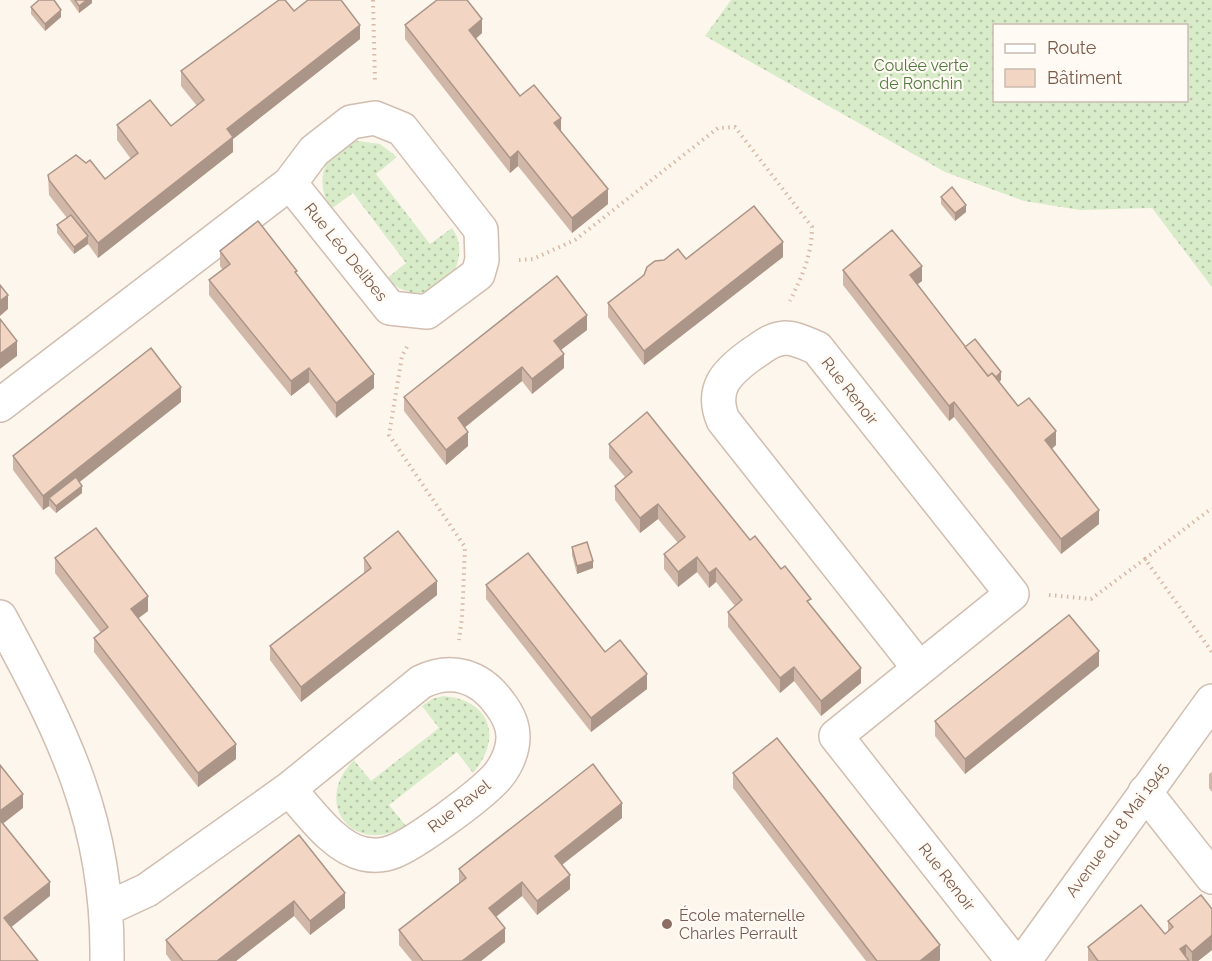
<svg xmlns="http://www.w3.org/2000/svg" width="1212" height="961" font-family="Raleway,sans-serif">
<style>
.grass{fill:url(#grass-dots);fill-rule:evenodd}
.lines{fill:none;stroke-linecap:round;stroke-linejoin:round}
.minor-casing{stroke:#d1beb0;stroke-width:36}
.path{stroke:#d9b8a5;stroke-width:4;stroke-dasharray:1.5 4.5;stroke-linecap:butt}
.minor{stroke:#fff;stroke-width:33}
.wall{fill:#d1b7a8}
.shaded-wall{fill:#aa9588}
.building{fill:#f3d5c3;stroke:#aa9588;stroke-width:1.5}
.education-dot{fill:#8d6e63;stroke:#fffaf3;stroke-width:2}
.labels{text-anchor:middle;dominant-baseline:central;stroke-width:4.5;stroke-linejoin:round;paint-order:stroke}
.park-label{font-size:16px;fill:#537a41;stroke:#fffaf3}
.street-label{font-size:16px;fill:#7a5c4d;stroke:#fffaf3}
.education-label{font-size:16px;fill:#785e54;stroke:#fffaf3;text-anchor:start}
</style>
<defs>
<pattern id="grass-dots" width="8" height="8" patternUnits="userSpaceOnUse" patternTransform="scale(1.5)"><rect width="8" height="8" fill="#d8ecc9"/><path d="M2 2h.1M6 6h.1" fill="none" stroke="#b4c2a5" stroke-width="1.8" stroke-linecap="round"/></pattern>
</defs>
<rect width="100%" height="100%" fill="#fdf6ec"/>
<!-- grass -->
<g class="grass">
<path d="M731,0H1212V287L1152,208L1080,210L1024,201L945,172L705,36ZM994,26H1186V100H994Z"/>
<path d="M358,141L380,144L397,157L376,174L430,244L452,228C473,257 446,300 410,292C401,290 393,285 386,279L406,263L353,193L331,209C313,181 324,149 358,141Z"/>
<path d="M443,696C491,700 503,738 473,773L457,752L389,805L406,826C353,857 311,803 354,760L371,781L439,728L422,706L432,699Z"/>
</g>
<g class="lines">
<!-- minor casing -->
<g class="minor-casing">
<g id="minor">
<path d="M0,405L290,183L314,151L351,122L375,118L402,129L481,230L482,260L478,274L427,312L390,308L290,183"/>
<path d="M0,617C64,735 109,823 107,961"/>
<path d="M919,668L723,420C710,388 727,372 752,354C763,347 771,339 785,338C796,338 807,344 817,348L1012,594L836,736L1013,961"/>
<path d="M1145,792L1212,877"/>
<path d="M106,909L147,890L289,789L421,682C452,667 480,676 500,704C507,713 513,725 513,737C513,753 504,771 492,782C475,799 417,842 395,851C386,855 374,856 364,854C334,848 309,811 289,789"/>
<path d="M1024,961L1212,701"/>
</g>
</g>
<!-- path -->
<g class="path">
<path d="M373,0L375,83"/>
<path d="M519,260L533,259L575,240L718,128L735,127L812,227C812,255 802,276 790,301"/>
<path d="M407,347L402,356L389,435L465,547L462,618L459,640"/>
<path d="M1145,559L1212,508"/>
<path d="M1049,595L1091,599L1145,559L1212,652"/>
</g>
<!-- minor -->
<use href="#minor" class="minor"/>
</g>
<!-- wall -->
<g class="wall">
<path d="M70,0H92V3L79,13Z"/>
<path d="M31,7L61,17L45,31L31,14Z"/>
<path d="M294,11L360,39L233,139V152L98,258L88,244L74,254L57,233V225L67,218L49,195L48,175L105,179L131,159L117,140V125L171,126L197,106L181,86V71Z"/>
<path d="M405,25L482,33L476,39L520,96L561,131L608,204L572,233L518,166L510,173L405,39Z"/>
<path d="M941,197L966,212L955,221L941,204Z"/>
<path d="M220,251L297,275L374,388L336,418L309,382L291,396L209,295V280L223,270L220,266Z"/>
<path d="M783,257L644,365L608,317V303L686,259Z"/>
<path d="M843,270L922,281L917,284L965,347L1001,380L999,382L1018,406L1056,445L1052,449L1099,524L1061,554L954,417L949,421L843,285Z"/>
<path d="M587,330L561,350L564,368L532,394L522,381L465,427L468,446L446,465L404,411V397Z"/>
<path d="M181,402L79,482L82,493L56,513L49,506L43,510L13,470V456Z"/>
<path d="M609,444L750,540L811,606L861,683L821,716L794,681L780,693L728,627V612L735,606L716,582L709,588L697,572L678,587L664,569V554L678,543L658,519L640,533L615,500V486L625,477L609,458Z"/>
<path d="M572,547L593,568L577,574L572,555Z"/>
<path d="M55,558L148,611L138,618L236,759L198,787L94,652V638L101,633L55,573Z"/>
<path d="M364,558L437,595L301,702L270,660V646L364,573Z"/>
<path d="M486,585L605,652L647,689L591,732L486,599Z"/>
<path d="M1099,666L965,774L935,736V721Z"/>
<path d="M1212,772V792L1209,788V774Z"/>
<path d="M733,773L940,960L939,961H866L733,788Z"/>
<path d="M622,818L562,865L570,889L537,915L522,896L496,917L505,942L481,961H412L399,945V930L459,884V869Z"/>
<path d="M299,835L345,908L310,935L294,916L236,961H171L166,954V940Z"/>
<path d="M1168,921L1212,950L1198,961H1088V947L1165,934L1168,931Z"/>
</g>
<!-- shaded-wall -->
<g class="shaded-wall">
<path d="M87,0H92V3L79,13V6Z"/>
<path d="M61,10V17L45,31V24Z"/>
<path d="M482,19V33L469,44V30Z"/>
<path d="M360,25V39L233,139V152L98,258V243L227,129Z"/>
<path d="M561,118V133L554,123Z"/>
<path d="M518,151V166L510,173V158Z"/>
<path d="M608,189V204L572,233V218Z"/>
<path d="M966,205V212L955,221V213Z"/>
<path d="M88,236V244L74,254V247Z"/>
<path d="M783,242V257L644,365V351Z"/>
<path d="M922,266V281L910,290V275Z"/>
<path d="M8,295V309L0,316V301Z"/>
<path d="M587,315V330L554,355V341Z"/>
<path d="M17,341V356L0,369V354Z"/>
<path d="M564,354V368L532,394V379Z"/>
<path d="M522,367V381L458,433V418Z"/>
<path d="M309,368V382L291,396V381Z"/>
<path d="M1001,372V380L988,391V383Z"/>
<path d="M374,374V388L336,418V403Z"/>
<path d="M181,387V402L53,503L49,498V506L43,510V496Z"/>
<path d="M954,402V417L949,421V406Z"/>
<path d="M1056,431V445L1045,454V440Z"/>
<path d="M468,432V446L446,465V450Z"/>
<path d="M82,486V493L56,513V506Z"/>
<path d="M658,504V519L640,533V518Z"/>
<path d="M1099,510V524L1061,554V539Z"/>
<path d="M697,557V572L678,587V572Z"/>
<path d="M593,561V568L577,574V566Z"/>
<path d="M716,568V582L709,588V573Z"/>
<path d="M437,581V595L301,702V687Z"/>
<path d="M148,596V611L131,624V609Z"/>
<path d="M1099,651V666L965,774V759Z"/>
<path d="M794,667V681L780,693V678Z"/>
<path d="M861,668V683L821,716V701Z"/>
<path d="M647,674V689L591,732V718Z"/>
<path d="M236,744V759L198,787V773Z"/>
<path d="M23,794V808L0,826V811Z"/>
<path d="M622,803V818L555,870V856Z"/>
<path d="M570,875V889L537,915V901Z"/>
<path d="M50,882V896L4,933V918Z"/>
<path d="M522,882V896L489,922V908Z"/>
<path d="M345,893V908L310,935V921Z"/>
<path d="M294,901V916L236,961H217Z"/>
<path d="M505,928V942L481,961H462Z"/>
<path d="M1212,935V950L1198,961H1192V952Z"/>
<path d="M940,945V960L939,961H920Z"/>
<path d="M1186,945V960L1180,949Z"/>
</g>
<!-- building -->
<g class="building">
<path d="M39,0H54L61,10L45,24L31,7Z"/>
<path d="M75,0H87L79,6Z"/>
<path d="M279,0H285L294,11L308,0H341L360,25L227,129L233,137L98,243L49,180L48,175L76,155L86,163L90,160L105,179L138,153L117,125L150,100L171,126L204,100L181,71Z"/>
<path d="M437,0H467L482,19L469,30L520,96L534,85L561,118L554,123L608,189L572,218L518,151L510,158L405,25Z"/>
<path d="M952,187L966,205L955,213L941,197Z"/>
<path d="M754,206L783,242L644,351L608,303L644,275L647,267L655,261L664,260L678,249L686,259Z"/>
<path d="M71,215L88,236L74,247L57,225Z"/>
<path d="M258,221L297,271L295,272L374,374L336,403L309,368L291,381L209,280L230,264L220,251Z"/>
<path d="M892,230L922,266L910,275L988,376L992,373L1018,406L1029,398L1056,431L1045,440L1099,510L1061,539L954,402L949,406L843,270Z"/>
<path d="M557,276L587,315L554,341L564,354L532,379L522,367L458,418L468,432L446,450L404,397Z"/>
<path d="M0,285L8,295L0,301Z"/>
<path d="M0,319L17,341L0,354Z"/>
<path d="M975,339L1001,372L996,377L992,373L988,376L965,347Z"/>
<path d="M151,348L181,387L43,496L13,456Z"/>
<path d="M647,412L750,540L755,536L781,569L785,566L811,599L807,601L861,668L821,701L794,667L780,678L728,612L742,600L716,568L709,573L697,557L678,572L664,554L685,537L658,504L640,518L615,486L632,472L609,444Z"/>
<path d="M76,477L82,486L56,506L49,498Z"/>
<path d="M96,528L148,596L131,609L236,744L198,773L94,638L108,627L55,558Z"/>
<path d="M398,531L437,581L301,687L270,646L371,568L364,558Z"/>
<path d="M587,542L593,561L577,566L572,547Z"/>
<path d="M528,553L605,652L620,640L647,674L591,718L486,585Z"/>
<path d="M1069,615L1099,651L965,759L935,721Z"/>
<path d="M777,738L940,945L920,961H877L733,773Z"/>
<path d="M593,764L622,803L555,856L570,875L537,901L522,882L489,908L505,928L462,961H423L399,930L466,878L459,869Z"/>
<path d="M0,765L23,794L0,811Z"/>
<path d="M0,820L50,882L4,918L38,961H0Z"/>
<path d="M299,835L345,893L310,921L294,901L217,961H183L166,940Z"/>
<path d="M1201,895L1212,909V935L1192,952L1186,945L1180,949L1189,961H1098L1088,947L1141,905L1165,934L1173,927L1168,921Z"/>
</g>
<!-- markers -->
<circle class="education-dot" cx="667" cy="924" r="6"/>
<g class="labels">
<!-- park labels -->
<g class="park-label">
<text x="921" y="65">Coulée verte<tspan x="921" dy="18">de Ronchin</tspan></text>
</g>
<!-- street labels -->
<g class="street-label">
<text transform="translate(346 252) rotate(51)">Rue Léo Delibes</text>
<text transform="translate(850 391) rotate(52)">Rue Renoir</text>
<text transform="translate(459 806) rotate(-38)">Rue Ravel</text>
<text transform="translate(1117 830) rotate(-54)">Avenue du 8 Mai 1945</text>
<text transform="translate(947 877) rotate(52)">Rue Renoir</text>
</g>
<!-- education labels -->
<g class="education-label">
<text x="679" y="915">École maternelle<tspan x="679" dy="18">Charles Perrault</tspan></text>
</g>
</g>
<!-- legend -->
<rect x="993" y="24" width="195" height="78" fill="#fffaf3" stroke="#cabbb1" stroke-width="1.5"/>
<rect x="1005" y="44" width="30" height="9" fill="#ffffff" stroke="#cabbb1" stroke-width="1.5"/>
<text x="1047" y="54" font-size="18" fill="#7a5c4d">Route</text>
<rect x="1005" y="69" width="30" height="18" fill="#f3d5c3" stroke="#cabbb1" stroke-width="1.5"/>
<text x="1047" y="84" font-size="18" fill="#7a5c4d">Bâtiment</text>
</svg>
